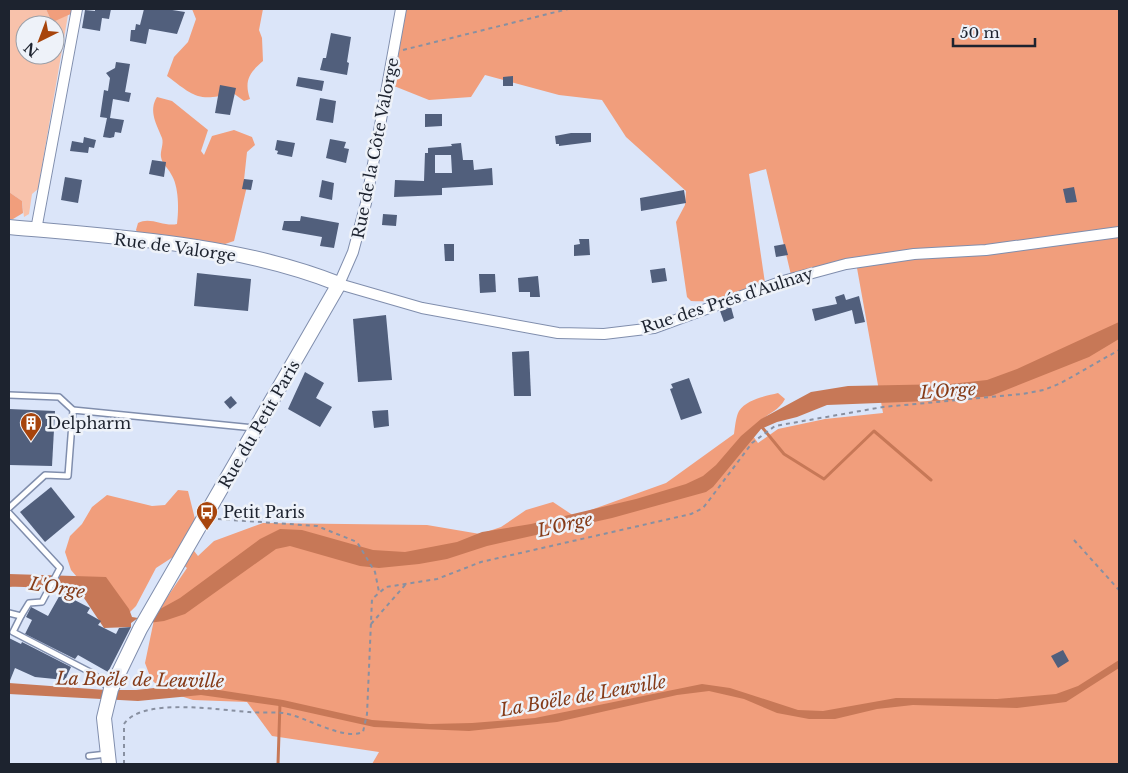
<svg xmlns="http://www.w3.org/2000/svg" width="1128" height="773" font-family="'Libre Baskerville',serif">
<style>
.green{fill:#f8c2ab;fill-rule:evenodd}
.forest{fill:#f19e7c}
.water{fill:#c77857}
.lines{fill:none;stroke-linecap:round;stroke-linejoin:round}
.stream{stroke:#c77857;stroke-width:3}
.building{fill:#515f7c;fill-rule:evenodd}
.service-casing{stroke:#808ead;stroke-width:8}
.minor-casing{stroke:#808ead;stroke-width:12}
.tertiary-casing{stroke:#808ead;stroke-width:16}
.path{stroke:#8890a1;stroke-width:2;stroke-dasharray:4 4;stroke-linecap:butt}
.service{stroke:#fff;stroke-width:5}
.minor{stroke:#fff;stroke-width:10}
.tertiary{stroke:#fff;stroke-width:14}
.labels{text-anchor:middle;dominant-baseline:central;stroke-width:5;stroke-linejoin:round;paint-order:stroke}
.street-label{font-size:16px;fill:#1d232f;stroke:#eef2f9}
.poi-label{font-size:16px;fill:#1d232f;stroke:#eef2f9;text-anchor:start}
.water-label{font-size:18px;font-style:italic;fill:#853b18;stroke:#eef2f9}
</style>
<rect width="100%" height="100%" fill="#dbe5f9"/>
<!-- green -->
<path class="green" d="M9,9H46L50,18L55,20L68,15L38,189L32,194L29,214L24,217L22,201L9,192ZM25,25H55V55H25Z"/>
<!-- forest -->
<g class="forest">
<path d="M46,9H82L55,21L50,18Z"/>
<path d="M192,9H263L259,30L262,38L263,61C249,73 244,81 250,99L244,101L233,93C198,102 195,97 167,76L174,57L188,42L196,19Z"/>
<path d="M405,9H1119V764H372L379,752L272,736L247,702L193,700L162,690L151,679L145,663L155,615L187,568L173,557L156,568L136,606L130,612L83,584L71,570L65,552L70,536L82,524L92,507L107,495L152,506L165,505L178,490L188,491L197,527L191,547L198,556L214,541L263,523L427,525L480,534L501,527L526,510L553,502L574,516L666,483L734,434C735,427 736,416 739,411C747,399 766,396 778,393L785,399C776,416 760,412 753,436L758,443L778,429L825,419L883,413L855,257L791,275L766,169L749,174L765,283C756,285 751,290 743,293C725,300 710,302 691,301L687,297L676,222L685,205L686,191L626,137L602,100L559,95L485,75L471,97L429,100L394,86Z"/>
<path d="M157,97L172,101L208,130L201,151L204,155L212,136L234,130L252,137L255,145L247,152L244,180L247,186L234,241L225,244L138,234L136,230L138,223C150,216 164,227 177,224C179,210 179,186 171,174C168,168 162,164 161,157C160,151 164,144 162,138C157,125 148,111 157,97Z"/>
<path d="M9,192L22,201L23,213L13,219H9Z"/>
</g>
<!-- water -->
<g class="water">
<path d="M1119,322V339L1089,357L991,396L955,400L827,405L797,417L777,422L761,429L713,487L706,492L612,518L487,546L447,559L419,564L379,568L360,566L290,546L276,549L185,614L164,621L140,624L151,614L180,598L260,539L280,529L302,530L373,550L405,552L457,542L482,532L531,524L636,499L686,484L703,476L716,465L741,436L761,419L811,392L848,386L950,384L987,380L1017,369Z"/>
<path d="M9,574L106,577L129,609L132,617L138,618L131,623V627L104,628L84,598C59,591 35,586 9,587Z"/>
<path d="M1119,660V668L1066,702L1017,708L913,705L877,709L835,719H809L777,713L744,699L709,691L677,695L557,722L469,731L374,727L279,706L201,695L138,701L9,694V683L106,690H136L163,687L212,689L283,700L372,720L430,724L472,723L535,718L702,684L730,688L798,710L823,711L896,698L997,699L1056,694L1078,686Z"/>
</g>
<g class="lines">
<!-- stream -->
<g class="stream">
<path d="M761,426L784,454L824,479L874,431L931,480"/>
<path d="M278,764L280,703"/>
</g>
</g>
<!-- building -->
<g class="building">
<path d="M95,9H111L109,19L102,18L100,31L82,28L85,10L95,11Z"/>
<path d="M144,9H166L185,12L177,34L149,29L146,44L130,41L131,30H135L136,24L140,25Z"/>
<path d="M331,33L351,37L347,62L349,63L347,75L320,70L323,58H326Z"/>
<path d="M116,62L130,64L125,92L131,93L129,102L113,99L110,118L124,120L121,133L115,132L114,137L110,138L103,137L107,118L100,117L104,90L108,91L110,78L106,73L115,68Z"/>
<path d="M513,76V86H503V77Z"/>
<path d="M298,77L324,81L322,91L296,86Z"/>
<path d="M220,85L236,88L230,115L215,113Z"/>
<path d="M320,98L336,101L333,123L316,120Z"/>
<path d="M425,114H442V126L425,127Z"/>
<path d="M571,133H591V142L559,146V144H556L555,136Z"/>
<path d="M84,137L96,140L94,148L89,147L88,153L70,151L72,141L83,143Z"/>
<path d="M330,139L346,142L344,148L349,149L346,163L326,158Z"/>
<path d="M277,140L295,143L292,157L277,154L278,151L275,150Z"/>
<path d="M461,143L463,160H473L474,170L492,168L493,185L442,188V195L394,197L395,180L424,181L425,153H428V148L452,146L451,144ZM435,155H451L452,173H435Z"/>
<path d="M152,160L166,162L164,177L149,174Z"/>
<path d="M65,177L82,180L78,203L61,200Z"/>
<path d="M244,179L253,180L251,190L242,189Z"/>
<path d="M322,180L334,183L332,200L319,197Z"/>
<path d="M1074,187L1077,202L1066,203L1063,189Z"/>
<path d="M684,190L686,203L641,211L640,198Z"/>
<path d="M383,214L397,215L396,226L382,225Z"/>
<path d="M301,216L339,223L334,248L320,246L322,237L282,230L284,221H300Z"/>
<path d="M579,239H589L590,255L574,256V245L580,244Z"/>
<path d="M444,244H454V261H445Z"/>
<path d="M785,244L788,255L776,257L774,246Z"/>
<path d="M665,268L667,281L652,283L650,270Z"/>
<path d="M197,273L251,279L248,311L194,306Z"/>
<path d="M479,274H495L496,292L480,293Z"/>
<path d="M538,276L540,297H530V292H519L518,278Z"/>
<path d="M844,294L846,300L859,296L865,322L855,324L852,310L815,321L812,309L837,304L835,297Z"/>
<path d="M731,307L734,318L724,322L720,311Z"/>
<path d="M386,315L392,380L358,382L353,319Z"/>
<path d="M529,351L531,396H514L512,352Z"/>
<path d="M305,372L324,383L316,398L332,407L320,427L288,409Z"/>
<path d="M689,378L702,413L681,420L670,389L673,388L671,384Z"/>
<path d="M231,396L237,403L230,409L224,402Z"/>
<path d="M9,409L55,411L52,466L9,465Z"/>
<path d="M388,410L389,426L374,428L372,411Z"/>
<path d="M51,487L75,517L45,542L20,512Z"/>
<path d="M61,593L90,608L87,613L101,621L98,625L116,634L119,628L131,627L108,672L78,655L75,659L25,634L32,620L26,617L31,607L48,616Z"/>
<path d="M9,638L21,644L22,642L71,667L65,680L35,677L15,668L9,683Z"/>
<path d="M1063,650L1069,661L1058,668L1051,656Z"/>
</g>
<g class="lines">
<!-- service casing -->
<g class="service-casing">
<g id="service">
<path d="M9,395L59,397L73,410"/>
<path d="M9,508L45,475L68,476L73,410L254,428"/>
<path d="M9,513L60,568L42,602L29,603L21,616L9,613"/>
<path d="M21,616L13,632L92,673L110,689"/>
<path d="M89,756L107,754"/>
</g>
</g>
<!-- minor casing -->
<g class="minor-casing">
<g id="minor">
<path d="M401,9L366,203L353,252L339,284L422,308L558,333L604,334L654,328L783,281L846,264L914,254L986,250L1119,232"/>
<path d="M36,230L77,9"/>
</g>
</g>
<!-- tertiary casing -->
<g class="tertiary-casing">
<path id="tertiary" d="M9,227C118,237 236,243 339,284L140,629L111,689L104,718L109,764"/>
</g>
<!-- path -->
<g class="path">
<path d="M403,50L568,9"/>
<path d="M218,519L317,526L357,542L375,572L379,592"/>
<path d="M1074,540L1119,590"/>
<path d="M371,624L406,584"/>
<path d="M124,764V724C142,697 219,710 249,712C260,713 272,712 283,713C305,716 343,741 363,732L367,714L372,599L386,587L437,579L481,562L691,514L703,508L710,499L752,443L775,426L883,407L1022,394L1044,390L1061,383L1119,350"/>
</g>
<!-- service -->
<use href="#service" class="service"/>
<!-- minor -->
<use href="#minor" class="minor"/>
<!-- tertiary -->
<use href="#tertiary" class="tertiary"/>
</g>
<!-- icons -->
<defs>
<g id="building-pin" transform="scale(1.125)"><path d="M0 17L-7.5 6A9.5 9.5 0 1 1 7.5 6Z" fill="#a7440c" stroke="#eef2f9"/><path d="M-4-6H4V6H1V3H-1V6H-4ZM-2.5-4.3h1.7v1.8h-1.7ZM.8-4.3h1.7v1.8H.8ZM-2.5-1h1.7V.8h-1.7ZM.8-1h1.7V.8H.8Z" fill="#fff"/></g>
<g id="bus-pin" transform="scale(1.125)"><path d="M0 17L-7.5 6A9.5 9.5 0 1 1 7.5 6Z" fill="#a7440c" stroke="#eef2f9"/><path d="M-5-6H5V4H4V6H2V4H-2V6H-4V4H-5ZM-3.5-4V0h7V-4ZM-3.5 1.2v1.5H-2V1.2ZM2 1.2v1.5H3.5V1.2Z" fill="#fff"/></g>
</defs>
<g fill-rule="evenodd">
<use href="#building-pin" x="31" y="423"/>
<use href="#bus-pin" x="207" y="512"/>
</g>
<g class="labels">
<!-- street labels -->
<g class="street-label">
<text transform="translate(375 148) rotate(-79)">Rue de la Côte Valorge</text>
<text transform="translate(175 247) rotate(8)">Rue de Valorge</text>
<text transform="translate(727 300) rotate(-18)">Rue des Prés d'Aulnay</text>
<text transform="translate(259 424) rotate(-60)">Rue du Petit Paris</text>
</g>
<!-- poi labels -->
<g class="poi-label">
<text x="47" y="423">Delpharm</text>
<text x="223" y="512">Petit Paris</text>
</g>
<!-- water labels -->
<g class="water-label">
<text transform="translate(948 391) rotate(-4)">L'Orge</text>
<text transform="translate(565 525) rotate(-13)">L'Orge</text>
<text transform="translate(57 588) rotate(9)">L'Orge</text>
<text transform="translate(140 680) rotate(1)">La Boële de Leuville</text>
<text transform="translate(583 696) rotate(-10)">La Boële de Leuville</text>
</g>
</g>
<!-- border -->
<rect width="1128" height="773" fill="none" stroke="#1d232f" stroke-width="20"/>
<!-- north arrow -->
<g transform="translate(40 40) rotate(222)"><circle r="24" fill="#eef2f9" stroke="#9a9fa8"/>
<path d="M0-4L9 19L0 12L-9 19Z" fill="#a7440c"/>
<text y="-8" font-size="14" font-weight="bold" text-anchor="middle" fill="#1d232f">N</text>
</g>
<!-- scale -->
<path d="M953 38v8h82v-8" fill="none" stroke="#1d232f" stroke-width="2.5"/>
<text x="960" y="38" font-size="15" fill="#1d232f" stroke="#eef2f9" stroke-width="4" paint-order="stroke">50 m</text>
</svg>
